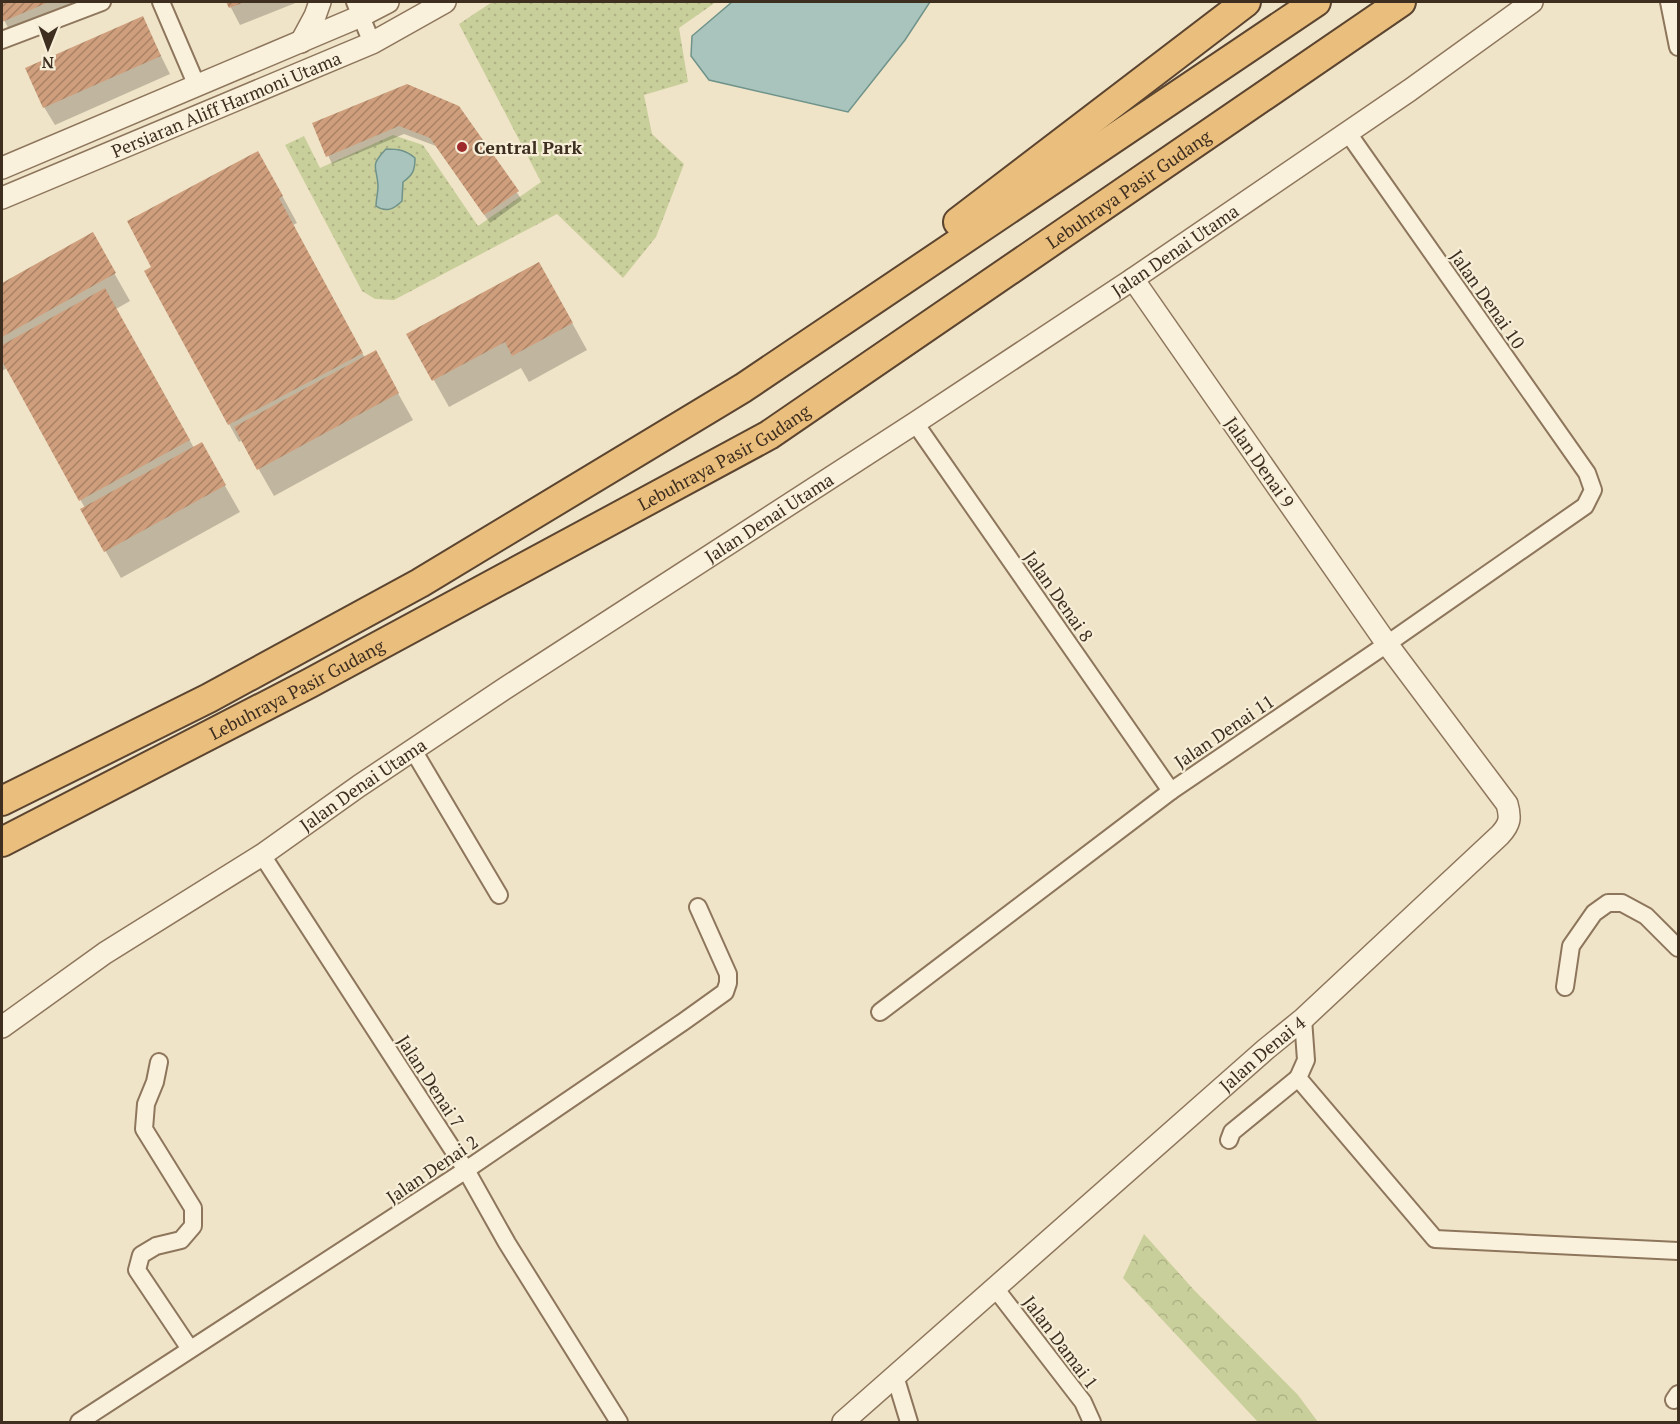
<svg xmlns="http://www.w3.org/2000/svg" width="1680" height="1424" font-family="'PT Serif',serif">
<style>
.forest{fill:url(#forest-crowns)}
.garden{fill:url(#garden-dots)}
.water{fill:#a9c4bc;stroke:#6f938a;stroke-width:1.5}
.shadow{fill:#0003}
.building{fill:url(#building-hatch)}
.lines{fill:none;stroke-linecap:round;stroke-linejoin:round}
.minor-casing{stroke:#8d765c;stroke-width:20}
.tertiary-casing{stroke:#8d765c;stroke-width:24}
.trunk-casing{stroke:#5b4430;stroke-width:32}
.minor{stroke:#faf1dc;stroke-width:16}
.tertiary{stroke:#faf1dc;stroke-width:21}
.trunk{stroke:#eabe7c;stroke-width:28}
.poi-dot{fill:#9e2a2b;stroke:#f7eed8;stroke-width:2}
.labels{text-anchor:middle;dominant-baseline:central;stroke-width:4.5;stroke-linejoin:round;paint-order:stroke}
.street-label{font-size:18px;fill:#3d2e20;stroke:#f7eed8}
.poi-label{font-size:18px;font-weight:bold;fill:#3d2e20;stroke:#f7eed8;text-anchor:start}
</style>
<defs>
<pattern id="forest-crowns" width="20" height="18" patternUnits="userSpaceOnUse" patternTransform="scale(1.5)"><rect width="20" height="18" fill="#c9cf9b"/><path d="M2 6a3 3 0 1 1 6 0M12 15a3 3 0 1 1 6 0" fill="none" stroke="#aeb285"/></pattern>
<pattern id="garden-dots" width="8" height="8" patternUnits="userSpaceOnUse" patternTransform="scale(1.5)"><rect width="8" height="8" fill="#c9cf9b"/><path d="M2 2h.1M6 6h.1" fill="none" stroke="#aeb285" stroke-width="1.8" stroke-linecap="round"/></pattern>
<pattern id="building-hatch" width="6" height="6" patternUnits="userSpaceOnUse" patternTransform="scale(1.5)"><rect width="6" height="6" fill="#cf9f7d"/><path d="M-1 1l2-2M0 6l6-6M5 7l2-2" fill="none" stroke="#a98266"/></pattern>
</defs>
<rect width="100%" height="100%" fill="#f0e4c8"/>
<!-- forest -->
<path class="forest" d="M1144,1234L1194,1290L1298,1395L1318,1422H1258L1123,1278Z"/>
<!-- garden -->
<path class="garden" d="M492,2H716L679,28L688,82L644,95L652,134L684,164L656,237L623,278L557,214L394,300L375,299L362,291L285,145L304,136L320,168L393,135L423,145L478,226L541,182L459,24Z"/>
<!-- water -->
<g class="water">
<path d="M732,2H930L905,40L848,112L709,80L691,56L692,36Z"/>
<path d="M386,149C398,149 406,150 415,158C415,170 413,175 403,182L402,201C394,209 386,213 376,206C376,200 378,192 378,186C377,165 369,167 386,149Z"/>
</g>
<!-- shadow -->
<g class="shadow">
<path d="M2,2H100L14,39L2,16Z"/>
<path d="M228,2H298L240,25Z"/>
<path d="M142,18L170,74L55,125L44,107Z"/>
<path d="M458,107L522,200L490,223L436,146L404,134L332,164L314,124Z"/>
<path d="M273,179L297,223L293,225L365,358L390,379L413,420L274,496L242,440L239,442L229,424Z"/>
<path d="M92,234L130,301L116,309L194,448L201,444L240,512L121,578L82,510L85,508L7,368L2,371V284Z"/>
<path d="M554,290L587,350L529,382L521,368L449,407L408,334Z"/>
</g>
<!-- building -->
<g class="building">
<path d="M2,2H49L2,22Z"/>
<path d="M226,2H245L229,8Z"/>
<path d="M143,16L161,56L43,108L25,68Z"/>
<path d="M407,84L459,106L519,191L484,215L430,138L399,126L326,157L312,123Z"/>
<path d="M258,151L283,196L279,198L363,353L228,425L144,271L151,267L127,221Z"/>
<path d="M93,232L116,273L2,337V283Z"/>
<path d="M539,262L573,323L512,356L505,342L432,381L406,334Z"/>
<path d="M105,288L190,440L79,501L2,361V345Z"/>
<path d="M376,350L399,393L257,470L234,427Z"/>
<path d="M202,442L226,485L104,552L80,509Z"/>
</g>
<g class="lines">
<!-- minor casing -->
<g class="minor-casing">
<g id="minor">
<path d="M161,2L197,86"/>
<path d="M355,2L372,43"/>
<path d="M1669,2L1678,47"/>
<path d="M2,40L102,2"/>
<path d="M915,423L1171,791"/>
<path d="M413,750L499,895"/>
<path d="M262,855L466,1170L507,1243L619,1422"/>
<path d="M1565,987L1571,946L1594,913L1608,903H1622L1646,916L1678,948"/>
<path d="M880,1012L1171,791L1387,644L1585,506L1593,490L1587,473L1348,133"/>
<path d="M1303,1019L1306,1060L1298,1078L1435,1239L1678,1251"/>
<path d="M159,1062L155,1082L146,1104L144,1129L193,1208V1226L181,1240L156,1246L141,1255L137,1270L190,1349"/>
<path d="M1229,1140L1232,1132L1298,1078"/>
<path d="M995,1288L1083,1402L1092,1422"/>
<path d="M895,1376L909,1422"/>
<path d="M1674,1400L1678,1394"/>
<path d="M79,1422L466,1170L683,1022L725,992L728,983V974L698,907"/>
</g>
</g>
<!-- tertiary casing -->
<g class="tertiary-casing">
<g id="tertiary">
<path d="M301,42L315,16L320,2"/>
<path d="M2,168L361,16L388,2"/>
<path id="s1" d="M2,198L372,43L445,2"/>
<path id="s2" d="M2,1027L105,953L262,855L359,786L504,689L915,423L1133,279L1410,90L1532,2"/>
<path id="s3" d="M843,1422L1266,1049L1303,1019L1500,835C1510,824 1511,818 1507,804L1387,644L1133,279"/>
</g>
</g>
<!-- trunk casing -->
<g class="trunk-casing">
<g id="trunk">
<path d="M958,222L1246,2"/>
<path d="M2,801L209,698L420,583L743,388L1316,2"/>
<path id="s4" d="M2,842L310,683L769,435L1401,2"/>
</g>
</g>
<!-- minor -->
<use href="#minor" class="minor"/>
<!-- tertiary -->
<use href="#tertiary" class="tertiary"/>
<!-- trunk -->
<use href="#trunk" class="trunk"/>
</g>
<!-- markers -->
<circle class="poi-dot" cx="462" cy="147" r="6"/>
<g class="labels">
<!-- street labels -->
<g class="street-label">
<text stroke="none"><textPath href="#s1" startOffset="243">Persiaran Aliff Harmoni Utama</textPath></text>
<text stroke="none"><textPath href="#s4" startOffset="1304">Lebuhraya Pasir Gudang</textPath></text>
<text stroke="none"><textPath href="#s2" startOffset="1407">Jalan Denai Utama</textPath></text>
<text transform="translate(1488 299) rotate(55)">Jalan Denai 10</text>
<text stroke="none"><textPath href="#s4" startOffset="818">Lebuhraya Pasir Gudang</textPath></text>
<text transform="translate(1260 462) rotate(55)">Jalan Denai 9</text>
<text stroke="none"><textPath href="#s2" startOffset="921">Jalan Denai Utama</textPath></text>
<text transform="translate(1059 596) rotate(55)">Jalan Denai 8</text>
<text stroke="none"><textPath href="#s4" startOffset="332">Lebuhraya Pasir Gudang</textPath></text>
<text transform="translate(1224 731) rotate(-34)">Jalan Denai 11</text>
<text stroke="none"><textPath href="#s2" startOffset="435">Jalan Denai Utama</textPath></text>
<text stroke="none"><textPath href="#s3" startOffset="558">Jalan Denai 4</textPath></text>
<text transform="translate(431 1081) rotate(57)">Jalan Denai 7</text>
<text transform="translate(432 1169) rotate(-34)">Jalan Denai 2</text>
<text transform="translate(1061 1342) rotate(53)">Jalan Damai 1</text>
</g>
<!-- poi labels -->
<g class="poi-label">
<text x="474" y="147">Central Park</text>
</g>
</g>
<!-- border -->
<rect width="1680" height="1424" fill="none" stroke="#3d2e20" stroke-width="6"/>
<!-- north arrow -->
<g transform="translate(48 48) rotate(181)" stroke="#f7eed8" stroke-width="4.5" paint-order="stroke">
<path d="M0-4.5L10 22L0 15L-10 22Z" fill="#3d2e20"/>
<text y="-9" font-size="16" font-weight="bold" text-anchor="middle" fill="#3d2e20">N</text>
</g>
</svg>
